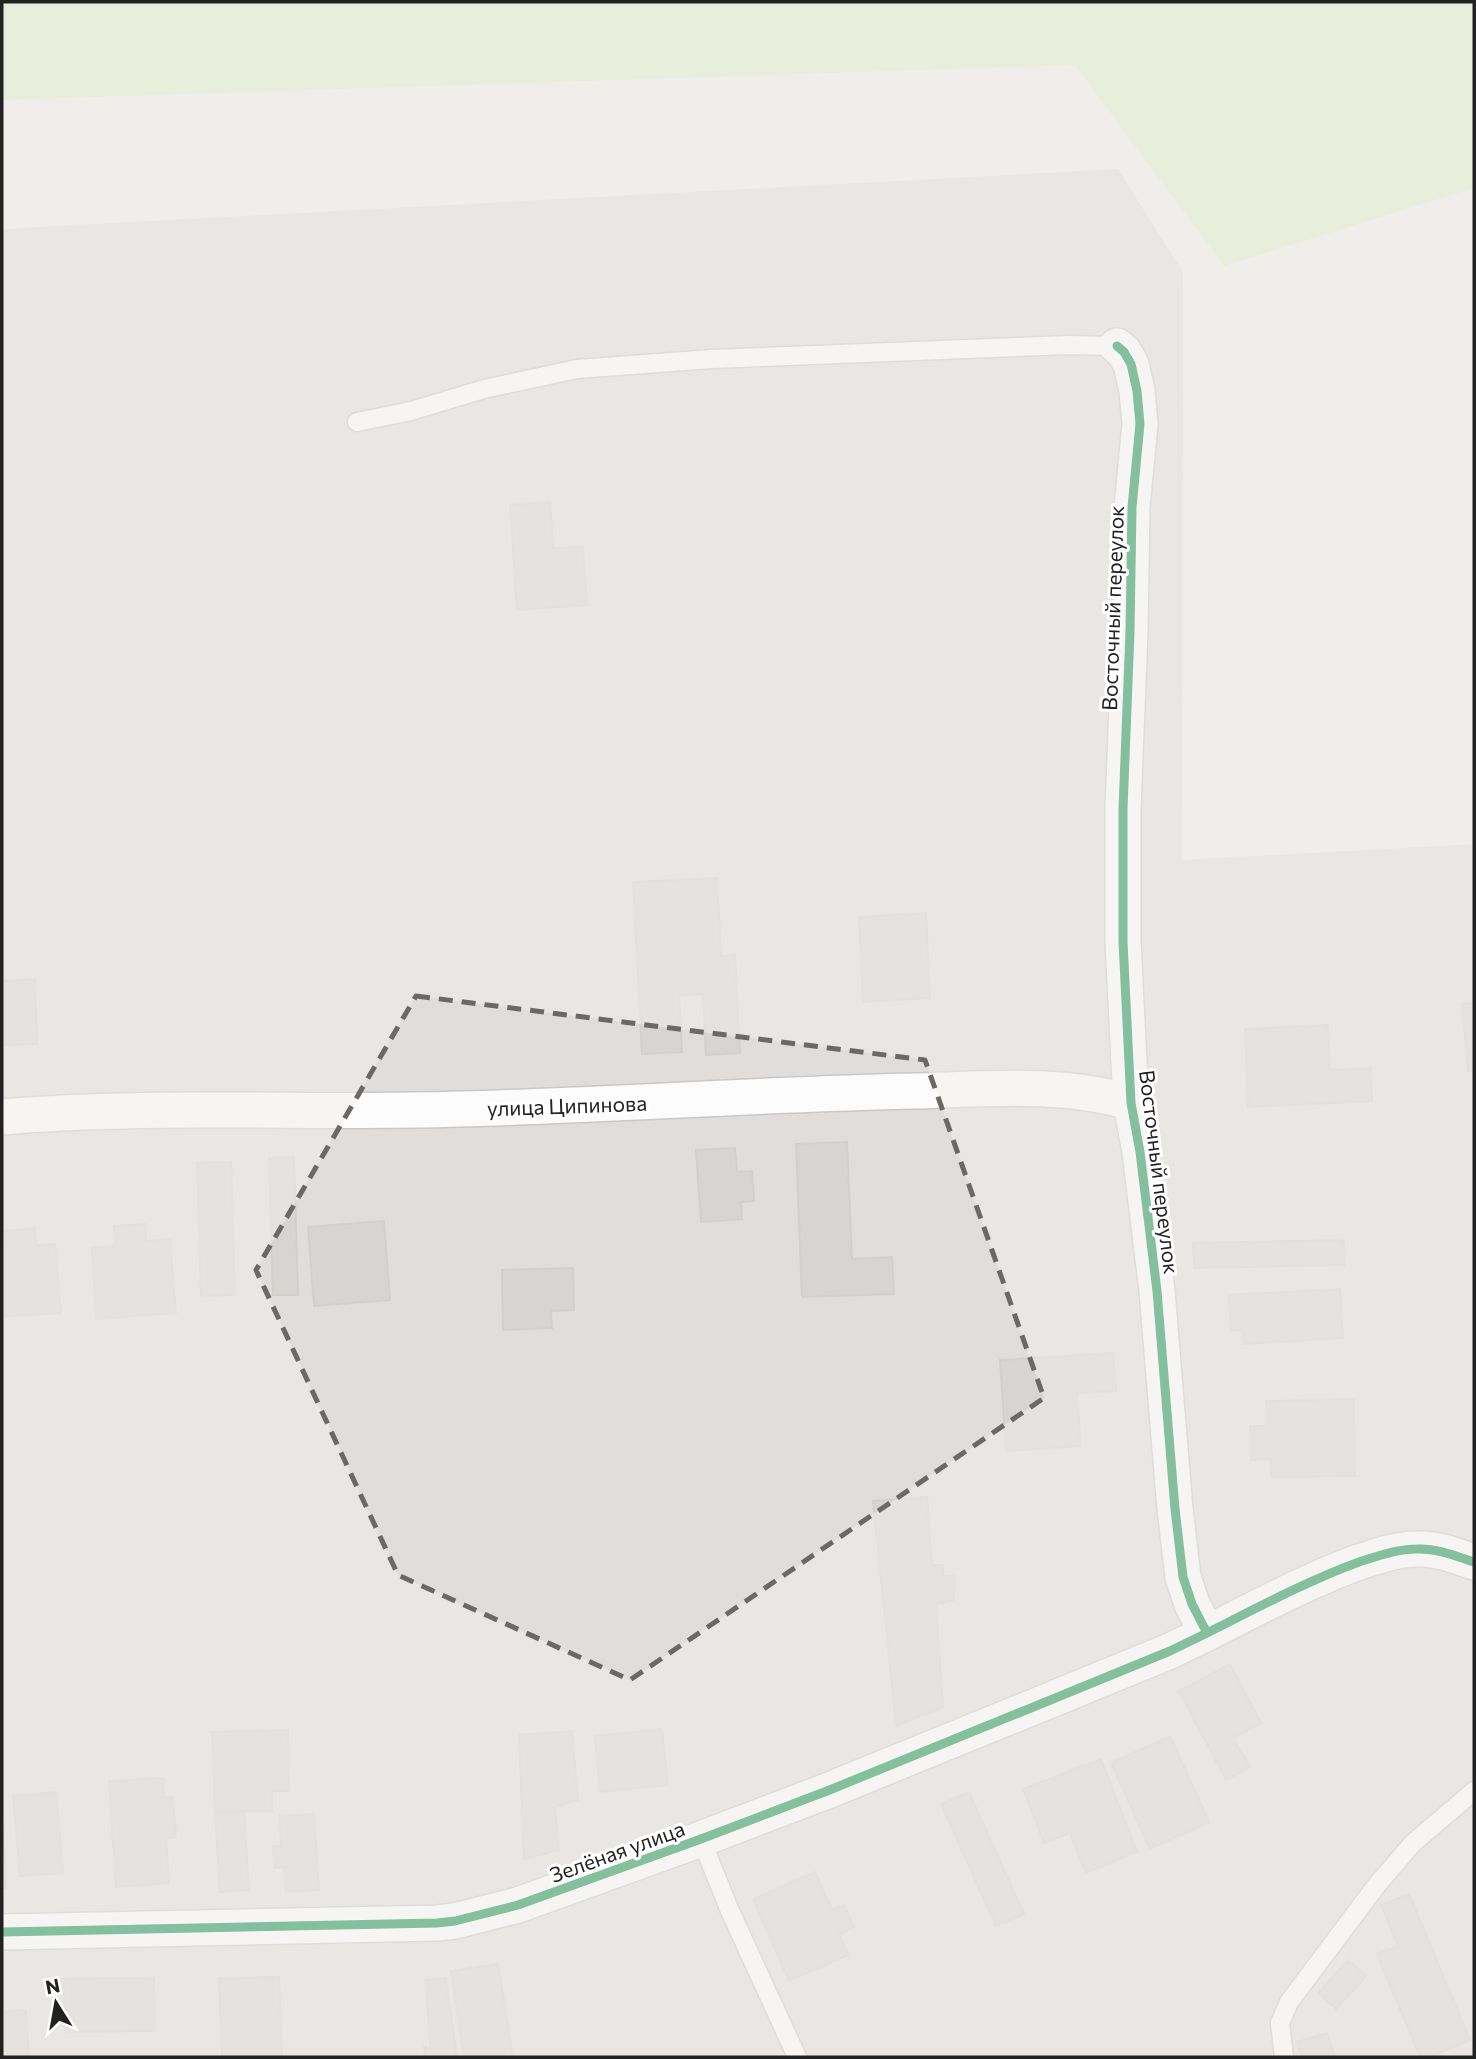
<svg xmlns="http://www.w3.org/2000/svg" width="1476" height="2059" font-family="Commissioner,sans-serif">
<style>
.residential{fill:#dfdedc}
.grass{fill:#ddeccb}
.building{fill:#d7d4d2;stroke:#d3d0cc;stroke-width:2}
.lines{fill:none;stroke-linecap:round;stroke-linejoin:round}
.lane-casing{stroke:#c9c8c7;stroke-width:21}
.street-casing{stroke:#c9c8c7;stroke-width:38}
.lane{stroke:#fdfcfc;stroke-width:18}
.street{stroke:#fdfcfc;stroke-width:35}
.cycleway-casing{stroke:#fff;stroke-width:13}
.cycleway{stroke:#00873e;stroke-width:9}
.marked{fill:none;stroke:#6a6968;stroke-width:5;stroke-dasharray:14 9;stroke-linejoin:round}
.labels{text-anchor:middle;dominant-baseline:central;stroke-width:6;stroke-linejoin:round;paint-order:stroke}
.street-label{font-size:21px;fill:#222;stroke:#fff}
</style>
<rect width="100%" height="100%" fill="#f0eeeb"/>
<!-- residential -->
<path class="residential" d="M1118,169L1183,272L1182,860L1474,844V2057H2V229Z"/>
<!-- grass -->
<path class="grass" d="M2,2H1474V188L1224,266L1075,65L2,100Z"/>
<!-- building -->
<g class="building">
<path d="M550,502L553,548L583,547L587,605L517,610L510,505Z"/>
<path d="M717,878L721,956L735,955L740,1053L706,1055L703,994L679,996L682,1052L642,1054L633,882Z"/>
<path d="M926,913L930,998L863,1002L859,917Z"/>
<path d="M35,979L37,1044L2,1045V981Z"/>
<path d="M1474,1003V1070L1468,1071L1462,1004Z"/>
<path d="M1328,1025L1330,1070L1371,1068L1372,1101L1248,1107L1245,1029Z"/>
<path d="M847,1142L852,1259L892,1257L894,1294L802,1297L796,1144Z"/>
<path d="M735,1148L737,1172L752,1171L754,1201L741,1202L742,1219L701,1222L696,1150Z"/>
<path d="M294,1157L298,1295H273L269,1158Z"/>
<path d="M231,1162L235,1295L201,1296L197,1163Z"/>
<path d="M384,1221L390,1300L314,1306L308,1227Z"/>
<path d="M145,1224L146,1241L170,1239L176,1313L96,1319L92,1248L115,1246L114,1226Z"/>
<path d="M35,1228L36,1245L55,1244L61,1313L2,1317V1249H6L5,1231Z"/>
<path d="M1344,1240L1345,1265L1194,1268L1193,1243Z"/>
<path d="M573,1268L574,1310L551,1311L552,1328L503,1330L502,1270Z"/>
<path d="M1340,1289L1343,1338L1243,1344L1242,1330L1231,1331L1228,1295Z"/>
<path d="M1113,1353L1116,1391L1077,1393L1081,1446L1006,1451L1000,1360Z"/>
<path d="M1354,1399L1355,1476L1271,1477V1459L1251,1460L1250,1426H1267L1266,1401Z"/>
<path d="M927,1497L932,1565H943V1576L955,1575L954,1600L936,1604L943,1707L896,1726L873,1501Z"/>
<path d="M1230,1664L1261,1723L1233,1738L1250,1767L1226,1780L1179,1691Z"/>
<path d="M662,1729L668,1785L600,1792L595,1736Z"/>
<path d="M288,1730L289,1791H272V1811L215,1813L212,1732Z"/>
<path d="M572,1731L578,1800L555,1807L559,1850L524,1859L519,1735Z"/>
<path d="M1170,1736L1209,1822L1150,1849L1111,1763Z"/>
<path d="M1101,1759L1137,1852L1086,1873L1070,1833L1044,1843L1023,1789Z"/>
<path d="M163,1778L164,1798L173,1797L176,1837L166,1838L169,1883L116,1887L109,1781Z"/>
<path d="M56,1792L63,1873L20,1876L13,1796Z"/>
<path d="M969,1792L1024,1914L996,1926L941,1804Z"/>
<path d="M2,1800L6,1888H2Z"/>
<path d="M244,1811L249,1890L220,1892L215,1813Z"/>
<path d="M314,1814L319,1890L286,1892L284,1867L275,1868L273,1846H281L279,1816Z"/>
<path d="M815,1872L832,1910L844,1905L854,1927L839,1934L848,1955L789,1981L753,1899Z"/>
<path d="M1409,1894L1470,2040L1430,2057H1420L1377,1954L1398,1946L1381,1905Z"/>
<path d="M1348,1960L1366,1976L1336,2009L1318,1993Z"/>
<path d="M498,1964L513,2057H464L451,1971Z"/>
<path d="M279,1977L282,2057H222L219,1978Z"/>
<path d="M154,1978L155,2031L65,2032L64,1979Z"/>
<path d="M446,1978L457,2057H425L424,2047L430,2048L426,1980Z"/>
<path d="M26,2010L29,2057H2V2012Z"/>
<path d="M1327,2033L1335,2057H1302L1297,2042Z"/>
</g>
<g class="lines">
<!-- lane casing -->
<g class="lane-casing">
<g id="lane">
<path d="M357,422L411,411L484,389L577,369L712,359L1068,345L1117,346"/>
<path d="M701,1839L730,1911L797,2057"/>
<path d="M1284,2057L1280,2023L1289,2002L1376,1886L1413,1843L1474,1791"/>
</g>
</g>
<!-- street casing -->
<g class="street-casing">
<g id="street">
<path d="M1117,346L1124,352L1131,364L1137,391L1140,424L1132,507L1130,632L1123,809V942L1131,1103L1140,1152L1157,1291L1175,1509L1183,1577L1192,1604L1207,1633C1257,1608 1307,1581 1359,1562C1378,1556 1397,1549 1417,1549C1437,1548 1456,1556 1474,1562"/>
<path d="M2,1117C154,1104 309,1114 462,1109C613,1105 765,1094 916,1091C984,1089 1066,1082 1131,1103"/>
<path d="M2,1932L437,1923L455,1921L518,1905L701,1839L827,1791L1048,1701L1170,1651L1207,1633"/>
</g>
</g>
<!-- lane -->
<use href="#lane" class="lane"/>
<!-- street -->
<use href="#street" class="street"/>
<!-- cycleway casing -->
<g class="cycleway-casing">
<g id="cycleway">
<path d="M1117,346L1124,352L1131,364L1137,391L1140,424L1132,507L1130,632L1123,809V942L1131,1103L1140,1152L1157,1291L1175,1509L1183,1577L1192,1604L1207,1633C1257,1608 1307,1581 1359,1562C1378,1556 1397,1549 1417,1549C1437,1548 1456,1556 1474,1562"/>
<path d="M2,1932L437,1923L455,1921L518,1905L701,1839L827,1791L1048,1701L1170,1651L1207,1633"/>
</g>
</g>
<!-- cycleway -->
<use href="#cycleway" class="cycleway"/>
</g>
<!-- marked area -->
<path d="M0 0H1476V2059H0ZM416,996L925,1060L1044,1398L630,1680L398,1575L256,1270Z" fill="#f0eeeb" fill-opacity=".55" fill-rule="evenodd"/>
<path class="marked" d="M416,996L925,1060L1044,1398L630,1680L398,1575L256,1270Z"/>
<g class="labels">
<!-- street labels -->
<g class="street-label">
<text transform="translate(1112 608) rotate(-88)">Восточный переулок</text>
<text transform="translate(567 1105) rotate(-2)">улица Ципинова</text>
<text transform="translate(1160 1172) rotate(83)">Восточный переулок</text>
<text transform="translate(617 1851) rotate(-20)">Зелёная улица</text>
</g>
</g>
<!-- border -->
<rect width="1476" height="2059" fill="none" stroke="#222222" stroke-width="7"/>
<!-- north arrow -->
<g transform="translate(56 2003) rotate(349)" stroke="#ffffff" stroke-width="5" paint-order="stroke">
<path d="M0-5L12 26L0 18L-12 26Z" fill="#222222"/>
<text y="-10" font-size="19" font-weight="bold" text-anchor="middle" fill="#222222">N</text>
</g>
</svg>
